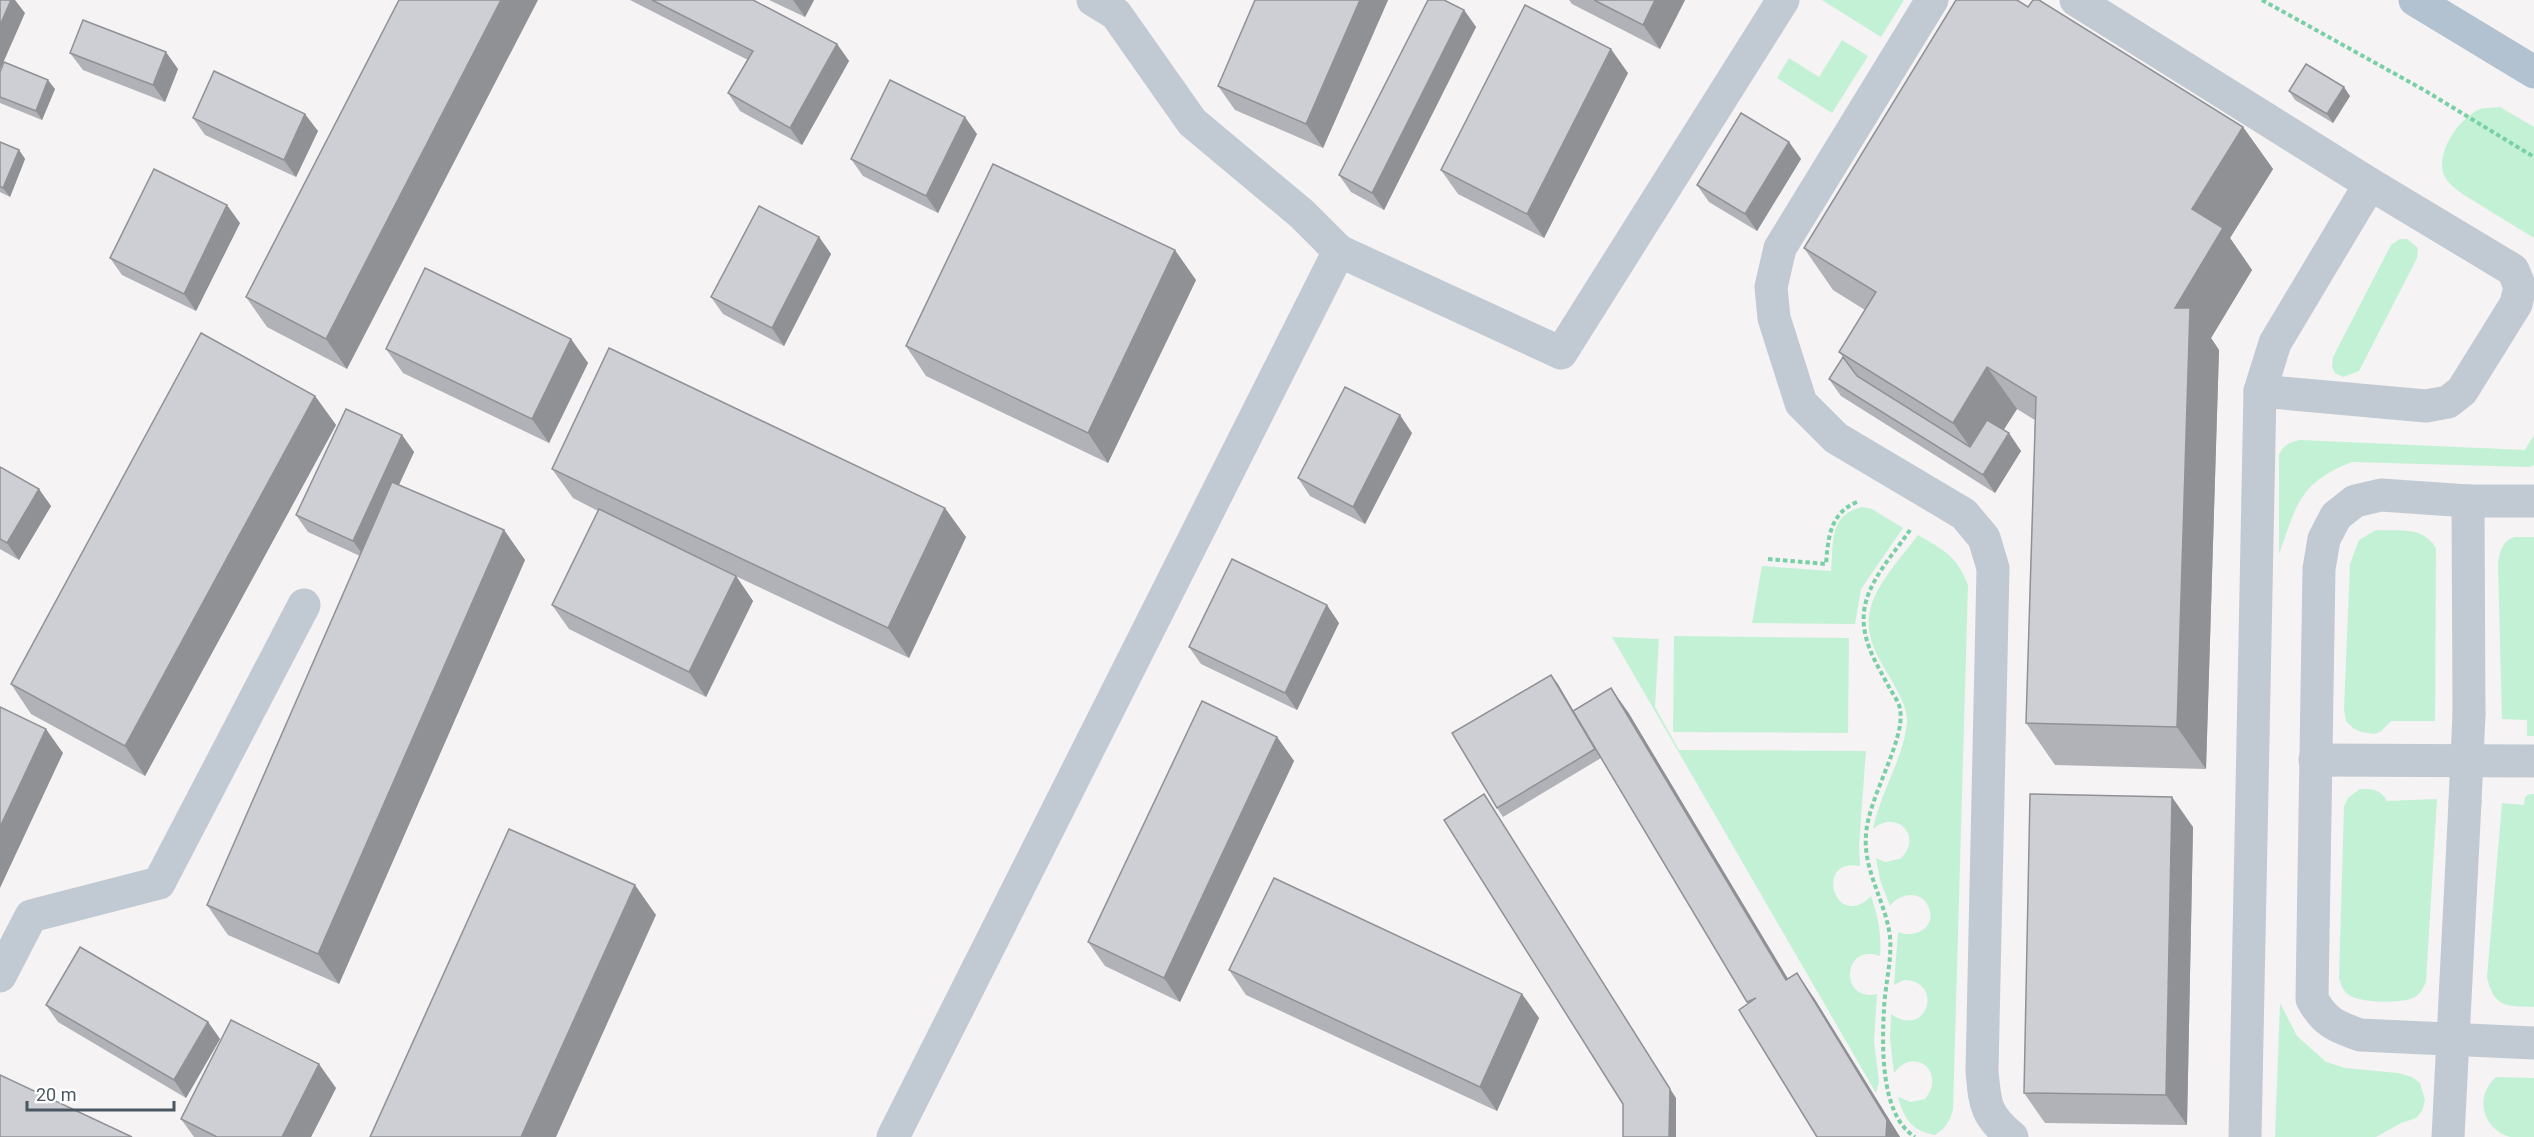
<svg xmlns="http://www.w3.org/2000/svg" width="2534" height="1137" font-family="Roboto,sans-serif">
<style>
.green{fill:#c3f1d5}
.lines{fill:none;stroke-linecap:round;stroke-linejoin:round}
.path{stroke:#7ad0a6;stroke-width:4;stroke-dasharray:4.5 3;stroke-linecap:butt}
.minor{stroke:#c1cad2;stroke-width:33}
.major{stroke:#b3c2d1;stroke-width:33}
.minor-bridge{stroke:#c1cad2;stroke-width:33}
.wall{fill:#b0b2b7}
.shaded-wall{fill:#909195}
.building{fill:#cdcfd5;stroke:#909195;stroke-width:1.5}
</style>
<rect width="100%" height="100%" fill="#f5f3f3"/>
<!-- green -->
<g class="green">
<path d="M1822,0H1904L1881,37Z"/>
<path d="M1842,40L1868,56L1832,113L1777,78L1789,58L1819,77Z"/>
<path d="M2500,107L2534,127V238L2464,195C2457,190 2448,184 2444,175C2436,152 2457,122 2476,111C2483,107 2492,108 2500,107Z"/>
<path d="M2400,239H2407L2418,248L2417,258L2359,371L2343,377L2335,373L2332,367L2333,357L2391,245Z"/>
<path d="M2534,435V465L2530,467L2352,462C2299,483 2297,504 2279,554V455C2283,445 2290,442 2300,440L2525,450Z"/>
<path d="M1862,507L1872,509L1903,528L1861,589L1855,624L1752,623L1762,566L1831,571C1834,543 1828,515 1862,507Z"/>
<path d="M2376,530C2398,531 2424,526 2436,548L2435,721H2391L2380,732L2374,734L2361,732L2353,728L2346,721L2344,709L2350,564L2359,540Z"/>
<path d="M1918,535C1945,551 1956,555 1968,585L1953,1109C1950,1121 1946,1128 1935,1135C1912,1131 1904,1119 1898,1097L1911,1102L1925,1099C1947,1072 1914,1045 1894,1073L1890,1039L1891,1014C1927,1040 1945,981 1904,980L1894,985L1898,932C1912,938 1934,931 1930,911C1925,890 1901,891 1890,906L1880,880L1876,858L1885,862L1900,859C1924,837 1897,808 1873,829C1880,793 1903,759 1907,724C1908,708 1899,694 1892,681C1884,667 1873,651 1870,635C1861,597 1898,563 1918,535Z"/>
<path d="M2514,537H2534V736H2527V720L2502,719L2498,564C2500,550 2502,542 2514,537Z"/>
<path d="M1674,636L1849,638L1848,733L1673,732Z"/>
<path d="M1612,637L1659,639L1655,707L1679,750L1866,751L1859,845L1860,866C1813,857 1835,933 1871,896C1878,917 1882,934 1880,956C1842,942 1839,1003 1877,994L1874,1041L1879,1082L1876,1093Z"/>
<path d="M2360,789C2373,789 2380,789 2387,801L2437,799L2426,982C2423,988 2421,993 2415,997C2404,1004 2359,1003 2349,995C2343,991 2341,985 2339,978L2344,806L2348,798Z"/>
<path d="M2530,794H2534V1007C2506,1006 2494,1008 2487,977L2502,803L2524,805L2525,797Z"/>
<path d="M2280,1003L2297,1036L2326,1062L2345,1068L2398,1073L2412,1077L2420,1083L2425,1100L2422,1111L2416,1118L2401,1123L2376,1137H2275Z"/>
<path d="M2496,1077L2534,1078V1137C2527,1137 2516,1137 2510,1137C2482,1129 2474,1096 2496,1077Z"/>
</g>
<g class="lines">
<!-- path -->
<g class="path">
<path d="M2262,0L2424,90L2534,157"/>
<path d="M1910,530C1893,555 1867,582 1864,612C1861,641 1877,664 1890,689C1893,694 1899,702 1900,709C1906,740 1868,797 1866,835C1863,871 1886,902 1890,937C1892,961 1885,985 1884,1009C1882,1046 1880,1115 1915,1137"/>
<path d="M1768,559L1826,564C1828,538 1830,513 1857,502"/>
</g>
<!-- minor -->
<g class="minor">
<path d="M1093,0L1116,14L1192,122L1302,214L1339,251"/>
<path d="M1932,0L1780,248L1771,287L1774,318L1801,403L1836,438L1964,514L1984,538L1993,568L1982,1071C1985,1104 1985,1115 2012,1137"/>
<path d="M2076,0L2370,184L2513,270L2520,287L2516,304L2462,391L2448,402L2426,406L2260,391"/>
<path d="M2468,501L2469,714"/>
<path d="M2534,501H2468L2381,495L2355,501L2336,516L2324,539L2319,569L2312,999C2324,1022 2337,1027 2360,1035L2534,1043"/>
<path d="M2315,760L2534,761"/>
<path d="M0,976L31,916L159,883L304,605"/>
<path d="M893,1137L1339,251L1561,353L1783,0"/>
<path d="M2245,1137L2260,391L2275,343L2370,184"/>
<path d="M2448,1137L2465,802"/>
</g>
<!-- major -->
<path class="major" d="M2415,0L2534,72"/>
<!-- minor-bridge -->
<path class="minor-bridge" d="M2465,802L2469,714"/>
</g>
<!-- wall -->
<g class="wall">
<path d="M399,0L347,369L267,327L246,297Z"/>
<path d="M630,0H753L837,44L849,61L802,145L740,111L728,93L748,60Z"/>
<path d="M769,0H814L805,17Z"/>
<path d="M1255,0H1388L1323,148L1235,110L1218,86Z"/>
<path d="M1569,0H1685L1660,49L1572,4Z"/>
<path d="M2028,7L2243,127L2273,169L2230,238L2252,270L2211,338L2219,350L2206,769L2055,765L2026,723L2035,420L2017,409L2003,430L2021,451L1995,493L1841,396L1829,379L1843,357L1839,352L1865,310L1833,290L1804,248Z"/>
<path d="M1464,10L1476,27L1384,210L1351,192L1339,175Z"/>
<path d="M70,53L178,69L165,102L83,70Z"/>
<path d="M0,72L55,89L42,120L0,103Z"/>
<path d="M1628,73L1544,238L1458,194L1441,170Z"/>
<path d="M2289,91L2350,96L2333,123L2295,100Z"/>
<path d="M193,118L318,131L296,177L205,135Z"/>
<path d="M977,134L938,213L863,176L851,159Z"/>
<path d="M0,142L19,150L25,159L10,197L0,192Z"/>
<path d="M1789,142L1801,159L1757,231L1709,202L1697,185Z"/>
<path d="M240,223L196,311L122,275L110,258Z"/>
<path d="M819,237L831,254L784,346L723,314L711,297Z"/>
<path d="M1196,280L1108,463L926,376L906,346Z"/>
<path d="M571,339L588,363L549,443L403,373L386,349Z"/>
<path d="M315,396L336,425L145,776L31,714L11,684Z"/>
<path d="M1412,433L1365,524L1310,496L1298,478Z"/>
<path d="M402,435L414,452L399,485L504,530L525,560L339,984L228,935L207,905L360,556L308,532L296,515Z"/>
<path d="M0,467L51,506L19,560L0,549Z"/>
<path d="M552,469L966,537L909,658L687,553L736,576L753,601L706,697L569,629L552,605L598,511L573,498Z"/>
<path d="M1339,623L1297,710L1201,664L1189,647Z"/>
<path d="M1551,675L1573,710L1628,712L1788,979L1814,998L1900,1137H1817L1748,1003L1601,758L1503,817L1497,808Z"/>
<path d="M1277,737L1294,761L1180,1002L1105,966L1088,942Z"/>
<path d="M2193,827L2187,1125L2045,1123L2024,1093Z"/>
<path d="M1229,970L1522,994L1539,1018L1497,1111L1246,995Z"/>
<path d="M46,1005L208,1022L220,1039L186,1098L58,1022Z"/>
<path d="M336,1088L311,1137H194L181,1119Z"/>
</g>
<!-- shaded-wall -->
<g class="shaded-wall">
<path d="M11,0H15L25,13L0,70V25Z"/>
<path d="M501,0H538L347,369L326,339Z"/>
<path d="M793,0H814L805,17Z"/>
<path d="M1360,0H1388L1323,148L1306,124Z"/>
<path d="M1655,0H1685L1660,49L1643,25Z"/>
<path d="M1464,10L1476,27L1384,210L1372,193Z"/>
<path d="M837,44L849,61L802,145L790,128Z"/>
<path d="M1611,49L1628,73L1544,238L1527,214Z"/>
<path d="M166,52L178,69L165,102L153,85Z"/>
<path d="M48,80L55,89L42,120L36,111Z"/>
<path d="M2344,87L2350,96L2333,123L2327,114Z"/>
<path d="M305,114L318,131L296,177L284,160Z"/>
<path d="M965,117L977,134L938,213L926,196Z"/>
<path d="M2243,127L2273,169L2230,238L2252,270L2211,338L2219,350L2206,769L2177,727L2175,308L2192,209Z"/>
<path d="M1789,142L1801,159L1757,231L1745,214Z"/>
<path d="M19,150L25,159L10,197L3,188Z"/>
<path d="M227,205L240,223L196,311L184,294Z"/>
<path d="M819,237L831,254L784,346L772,328Z"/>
<path d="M1175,250L1196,280L1108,463L1088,433Z"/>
<path d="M571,339L588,363L549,443L532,419Z"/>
<path d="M1987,367L2017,409L1982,464L1953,423Z"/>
<path d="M315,396L336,425L145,776L125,746Z"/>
<path d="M1400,415L1412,433L1365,524L1353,507Z"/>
<path d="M2009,433L2021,451L1995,493L1983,475Z"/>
<path d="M402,435L414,452L365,558L353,541Z"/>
<path d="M39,489L51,506L19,560L7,543Z"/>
<path d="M945,508L966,537L909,658L888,628Z"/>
<path d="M504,530L525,560L339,984L318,954Z"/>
<path d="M736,576L753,601L706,697L689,672Z"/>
<path d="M1327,605L1339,623L1297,710L1285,693Z"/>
<path d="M1551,675L1558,684L1601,758Z"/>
<path d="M1611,688L1628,712L1803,1004L1786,980Z"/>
<path d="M46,729L63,753L0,888V827Z"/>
<path d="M1277,737L1294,761L1180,1002L1164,978Z"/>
<path d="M1484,794L1676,1098V1137H1669Z"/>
<path d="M2172,797L2193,827L2187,1125L2166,1095Z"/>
<path d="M635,885L656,915L556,1137H521Z"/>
<path d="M1797,973L1814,998L1900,1137H1886Z"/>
<path d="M1522,994L1539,1018L1497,1111L1480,1087Z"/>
<path d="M208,1022L220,1039L186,1098L174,1080Z"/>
<path d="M319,1064L336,1088L311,1137H282Z"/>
</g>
<!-- building -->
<g class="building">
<path d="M0,0H11L0,25Z"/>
<path d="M399,0H501L326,339L246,297Z"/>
<path d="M652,0H753L837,44L790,128L728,93L753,51Z"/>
<path d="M1255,0H1360L1306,124L1218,86Z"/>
<path d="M1428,0H1444L1464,10L1372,193L1339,175Z"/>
<path d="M1594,0H1655L1643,25Z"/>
<path d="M1956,0H2017L2028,7L2033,0H2039L2243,127L2192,209L2223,228L2175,308H2190L2177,727L2026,723L2036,397L1987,367L1953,423L1839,352L1876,292L1804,248Z"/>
<path d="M1525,5L1611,49L1527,214L1441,170Z"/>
<path d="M83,20L166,52L153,85L70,53Z"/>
<path d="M4,62L48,80L36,111L0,97V72Z"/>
<path d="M2306,64L2344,87L2327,114L2289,91Z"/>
<path d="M214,71L305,114L284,160L193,118Z"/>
<path d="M890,80L965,117L926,196L851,159Z"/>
<path d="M1741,113L1789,142L1745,214L1697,185Z"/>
<path d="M0,142L19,150L3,188L0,186Z"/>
<path d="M993,164L1175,250L1088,433L906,346Z"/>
<path d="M154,169L227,205L184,294L110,258Z"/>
<path d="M759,206L819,237L772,328L711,297Z"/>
<path d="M425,268L571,339L532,419L386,349Z"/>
<path d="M201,333L315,396L125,746L11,684Z"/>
<path d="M609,348L945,508L888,628L552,469Z"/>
<path d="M1843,357L1857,376L1970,447L1987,420L2009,433L1983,475L1829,379Z"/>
<path d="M1345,387L1400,415L1353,507L1298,478Z"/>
<path d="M346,409L402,435L353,541L296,515Z"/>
<path d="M0,467L39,489L7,543L0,539Z"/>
<path d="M392,482L504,530L318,954L207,905Z"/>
<path d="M599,509L736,576L689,672L552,605Z"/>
<path d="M1232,559L1327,605L1285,693L1189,647Z"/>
<path d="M1551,675L1595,749L1497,808L1452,733Z"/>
<path d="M1611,688L1786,980L1797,973L1887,1120L1886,1137H1817L1739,1010L1756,998L1747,1002L1573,711Z"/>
<path d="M1202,701L1277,737L1164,978L1088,942Z"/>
<path d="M0,707L46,729L0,827Z"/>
<path d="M1484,794L1670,1089L1669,1137H1623V1104L1444,820Z"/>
<path d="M2030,794L2172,797L2166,1095L2024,1093Z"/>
<path d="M509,829L635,885L521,1137H370Z"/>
<path d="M1274,878L1522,994L1480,1087L1229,970Z"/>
<path d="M80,947L208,1022L174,1080L46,1005Z"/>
<path d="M231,1020L319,1064L282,1137H217L181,1119Z"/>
<path d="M0,1075L132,1137H0Z"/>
</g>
<!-- scale -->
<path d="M27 1101v9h147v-9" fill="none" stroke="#4a5661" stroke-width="3"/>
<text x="36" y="1101" font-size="18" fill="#4a5661" stroke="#ffffff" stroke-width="4.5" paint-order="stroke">20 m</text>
</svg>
